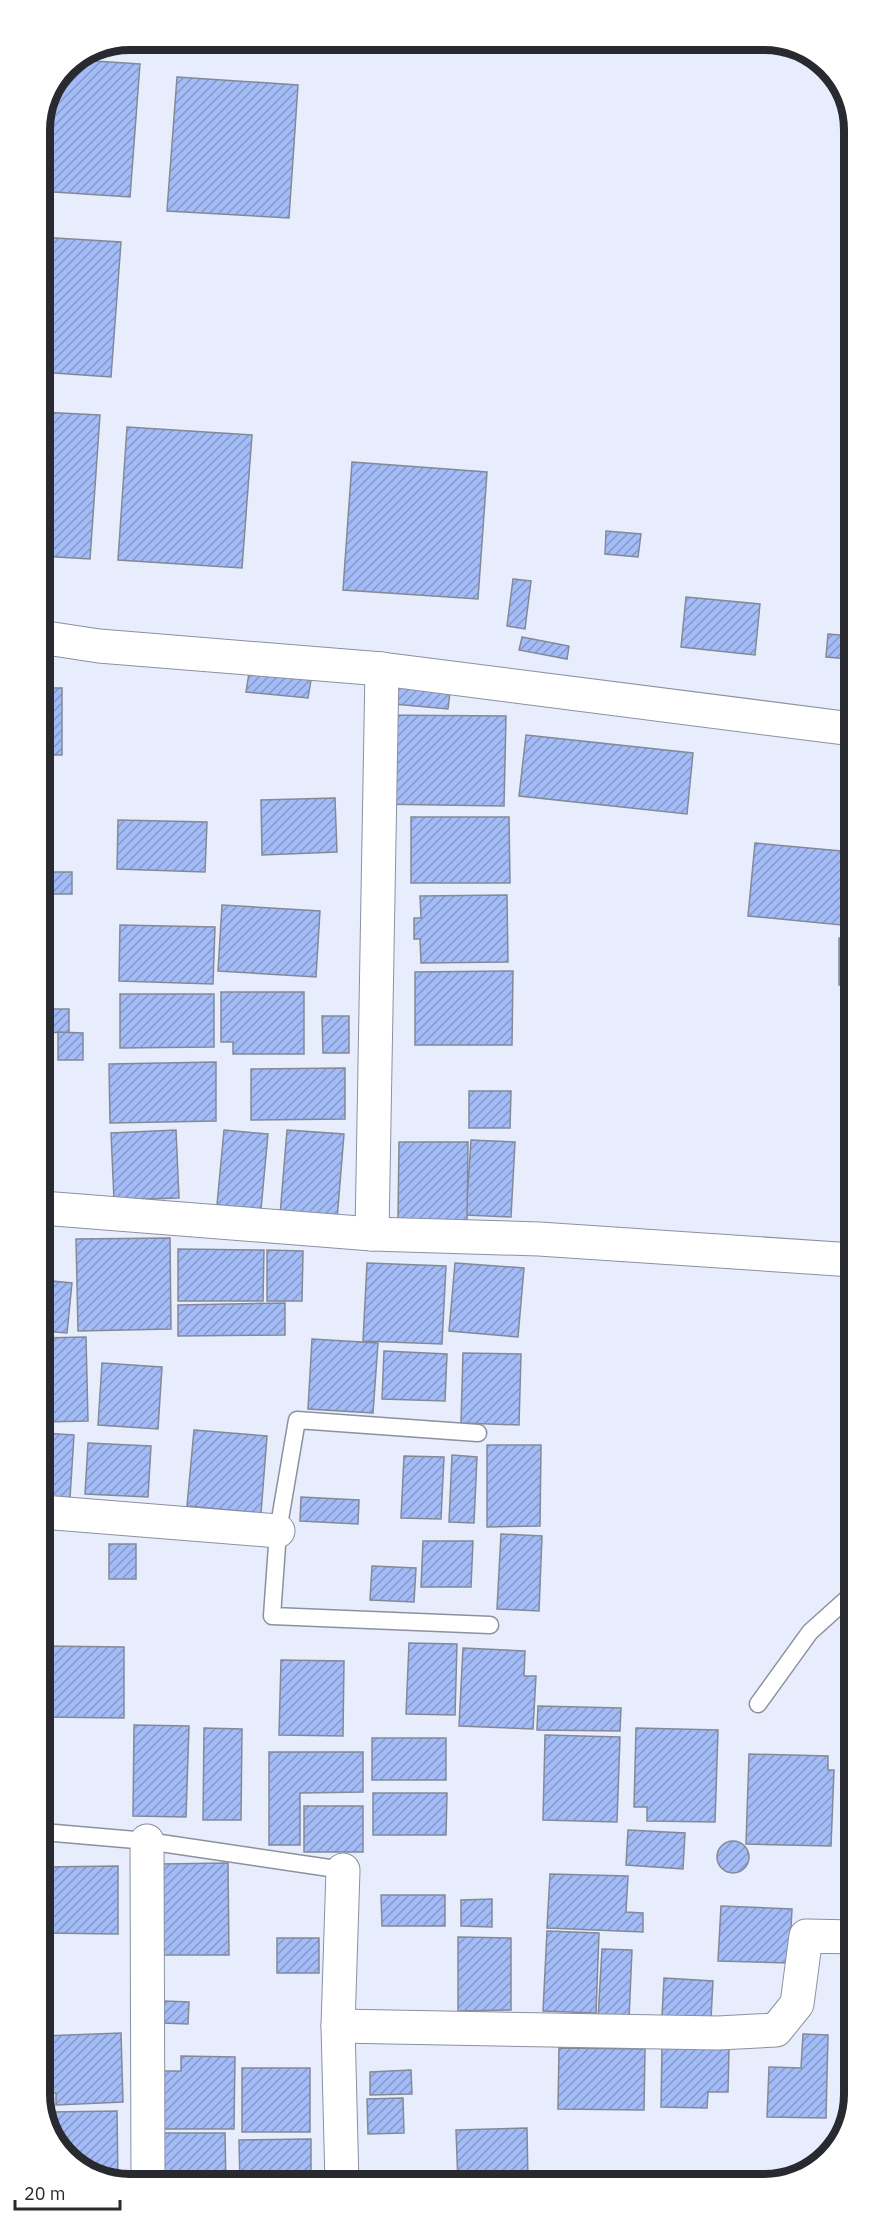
<svg xmlns="http://www.w3.org/2000/svg" width="894" height="2224" font-family="'IBM Plex Sans',sans-serif">
<style>
.building{fill:url(#building-hatch);stroke:#838997;stroke-width:1.5}
.lines{fill:none;stroke-linecap:round;stroke-linejoin:round}
.lane-casing{stroke:#8b919e;stroke-width:19}
.street-casing{stroke:#8b919e;stroke-width:35}
.secondary-casing{stroke:#8b919e;stroke-width:35}
.lane{stroke:#fff;stroke-width:16}
.street{stroke:#fff;stroke-width:33}
.secondary{stroke:#fff;stroke-width:33}
.rim{fill:none;stroke:#282a30;stroke-width:8}
</style>
<defs>
<pattern id="building-hatch" width="6" height="6" patternUnits="userSpaceOnUse" patternTransform="scale(1.5)"><rect width="6" height="6" fill="#a3bcf7"/><path d="M-1 1l2-2M0 6l6-6M5 7l2-2" fill="none" stroke="#8599c8"/></pattern>
</defs>
<rect width="100%" height="100%" fill="#e7edfc"/>
<!-- building -->
<g class="building">
<path d="M79,60L140,64L130,197L39,191V123L66,65Z"/>
<path d="M177,77L298,85L289,218L167,211Z"/>
<path d="M39,237L121,242L111,377L40,372Z"/>
<path d="M40,412L100,415L90,559L40,556Z"/>
<path d="M127,427L252,435L242,568L118,560Z"/>
<path d="M352,462L487,472L478,599L343,590Z"/>
<path d="M606,531L641,534L638,557L605,554Z"/>
<path d="M513,579L531,581L525,629L507,626Z"/>
<path d="M686,597L760,604L755,655L681,647Z"/>
<path d="M828,634L851,636L849,659L826,657Z"/>
<path d="M522,637L569,646L567,659L519,650Z"/>
<path d="M249,673L311,680L308,698L246,692Z"/>
<path d="M395,687L450,692L448,709L394,704Z"/>
<path d="M40,688H62V755H41Z"/>
<path d="M376,715L506,716L504,806L374,804Z"/>
<path d="M526,735L693,753L687,814L519,796Z"/>
<path d="M335,798L337,852L262,855L261,800Z"/>
<path d="M411,817H509L510,883H411Z"/>
<path d="M118,820L207,822L205,872L117,869Z"/>
<path d="M755,843L852,852V926L748,916Z"/>
<rect x="41" y="872" width="31" height="22"/>
<path d="M507,895L508,962L421,963L420,939H414V918H421L420,896Z"/>
<path d="M222,905L320,911L316,977L218,971Z"/>
<rect x="41" y="924" width="10" height="78"/>
<path d="M120,925L215,927L213,984L119,981Z"/>
<rect x="839" y="938" width="13" height="47"/>
<path d="M513,971L512,1045H415V972Z"/>
<path d="M221,992H304V1054H233V1042H221Z"/>
<path d="M120,994H214V1047L120,1048Z"/>
<path d="M41,1009H69V1033L41,1032Z"/>
<path d="M322,1016H349V1053H323Z"/>
<path d="M58,1032L83,1033V1060H58Z"/>
<path d="M216,1062V1121L110,1123L109,1064Z"/>
<path d="M345,1068V1119L251,1120V1069Z"/>
<path d="M469,1091H511L510,1128H469Z"/>
<path d="M176,1130L179,1198L114,1200L111,1133Z"/>
<path d="M224,1130L268,1134L261,1209L217,1205Z"/>
<path d="M287,1130L344,1134L337,1220L280,1215Z"/>
<path d="M471,1140L515,1142L511,1217L466,1215Z"/>
<path d="M399,1142H468L467,1220H398Z"/>
<path d="M170,1238L171,1329L78,1331L76,1239Z"/>
<path d="M178,1249L264,1250L263,1301H178Z"/>
<path d="M267,1250L303,1251L302,1301H267Z"/>
<path d="M367,1263L446,1266L442,1344L363,1341Z"/>
<path d="M455,1263L524,1268L518,1337L449,1331Z"/>
<path d="M42,1280L72,1283L67,1333L42,1331Z"/>
<path d="M285,1303V1335L178,1336V1305Z"/>
<path d="M86,1337L88,1421L42,1422V1338Z"/>
<path d="M312,1339L378,1343L373,1413L308,1409Z"/>
<path d="M384,1351L447,1354L445,1401L382,1399Z"/>
<path d="M463,1353L521,1354L519,1425L461,1423Z"/>
<path d="M102,1363L162,1367L158,1429L98,1425Z"/>
<path d="M194,1430L267,1436L261,1513L187,1506Z"/>
<path d="M42,1433L74,1435L70,1498L42,1496Z"/>
<path d="M88,1443L151,1446L148,1497L85,1494Z"/>
<path d="M487,1445H541L540,1526L487,1527Z"/>
<path d="M452,1455L477,1457L474,1523L449,1522Z"/>
<path d="M404,1456L444,1457L441,1519L401,1518Z"/>
<path d="M301,1497L359,1500L358,1524L300,1521Z"/>
<path d="M501,1534L542,1536L539,1611L497,1609Z"/>
<path d="M423,1541H473L471,1587H421Z"/>
<rect x="109" y="1544" width="27" height="35"/>
<path d="M372,1566L416,1568L414,1602L370,1600Z"/>
<path d="M409,1643L457,1644L455,1715L406,1714Z"/>
<path d="M43,1646L124,1647V1718L43,1717Z"/>
<path d="M463,1648L525,1651L524,1676H536L533,1729L459,1726Z"/>
<path d="M281,1660L344,1661L343,1736L279,1735Z"/>
<path d="M538,1706L621,1708L620,1731L537,1730Z"/>
<path d="M134,1725L189,1726L186,1817L133,1816Z"/>
<path d="M204,1728L242,1729L241,1820H203Z"/>
<path d="M636,1728L718,1730L715,1822L647,1821V1807H634Z"/>
<path d="M545,1735L620,1737L617,1822L543,1820Z"/>
<rect x="372" y="1738" width="74" height="42"/>
<path d="M269,1752H363V1792L300,1793V1845H269Z"/>
<path d="M749,1754L828,1756V1770H834L831,1846L746,1844Z"/>
<path d="M373,1793H447L446,1835H373Z"/>
<rect x="304" y="1806" width="59" height="46"/>
<path d="M628,1830L685,1833L683,1869L626,1865Z"/>
<circle cx="733" cy="1857" r="16"/>
<path d="M228,1863L229,1955H160V1864Z"/>
<path d="M118,1866V1934L43,1933V1867Z"/>
<path d="M550,1874L628,1876L626,1912L643,1913V1932L547,1928Z"/>
<path d="M381,1895H445V1926H382Z"/>
<path d="M492,1899V1927L461,1926V1900Z"/>
<path d="M721,1906L792,1909L789,1963L718,1961Z"/>
<path d="M547,1931L599,1933L596,2013L543,2011Z"/>
<path d="M458,1937L511,1938V2010L458,2011Z"/>
<rect x="277" y="1938" width="42" height="35"/>
<path d="M602,1949L632,1950L629,2019L598,2018Z"/>
<path d="M664,1978L713,1981L711,2018L662,2016Z"/>
<path d="M164,2001L189,2002L188,2024L163,2023Z"/>
<path d="M121,2033L123,2102L56,2105V2093H44L43,2036Z"/>
<path d="M803,2034L828,2035L826,2118L767,2117L769,2067L801,2068Z"/>
<path d="M662,2047L729,2048L728,2092H708L707,2108L661,2107Z"/>
<path d="M559,2048L645,2049L644,2110L558,2109Z"/>
<path d="M181,2056L235,2057L234,2129H158L159,2071H181Z"/>
<rect x="242" y="2068" width="68" height="64"/>
<path d="M411,2070L412,2094L370,2095V2072Z"/>
<path d="M403,2098L404,2133L368,2134L367,2099Z"/>
<path d="M117,2111L118,2183L74,2166L52,2135V2112Z"/>
<path d="M527,2128L528,2182L458,2183L456,2130Z"/>
<path d="M156,2133H225L226,2184L156,2185Z"/>
<path d="M311,2139V2184H240L239,2140Z"/>
<path d="M449,2177V2183H417V2178Z"/>
</g>
<g class="lines">
<!-- lane casing -->
<g class="lane-casing">
<g id="lane">
<path d="M478,1433L297,1420L278,1531L272,1616L490,1625"/>
<path d="M758,1704L810,1632L849,1597L854,1598"/>
<path d="M43,1832L147,1841L343,1870"/>
</g>
</g>
<!-- street casing -->
<g class="street-casing">
<g id="street">
<path d="M42,1208L372,1234L539,1239L853,1260"/>
<path d="M372,1234L382,669"/>
<path d="M42,1512L278,1531"/>
<path d="M147,1841L148,2185"/>
<path d="M338,2026L718,2033L776,2030L797,2004L806,1936L855,1937"/>
<path d="M342,2183L338,2026L343,1870"/>
</g>
</g>
<!-- secondary casing -->
<g class="secondary-casing">
<path id="secondary" d="M40,637L99,646L382,669L852,729"/>
</g>
<!-- lane -->
<use href="#lane" class="lane"/>
<!-- street -->
<use href="#street" class="street"/>
<!-- secondary -->
<use href="#secondary" class="secondary"/>
</g>
<!-- crop -->
<path d="M0 0H894V2224H0ZM130 50H764A80 80 0 0 1 844 130V2094A80 80 0 0 1 764 2174H130A80 80 0 0 1 50 2094V130A80 80 0 0 1 130 50Z" fill="#fff" fill-rule="evenodd"/>
<path class="rim" d="M130 50H764A80 80 0 0 1 844 130V2094A80 80 0 0 1 764 2174H130A80 80 0 0 1 50 2094V130A80 80 0 0 1 130 50Z"/>
<!-- scale -->
<path d="M15 2200v9h105v-9" fill="none" stroke="#282a30" stroke-width="3"/>
<text x="24" y="2200" font-size="18" fill="#282a30" stroke="#ffffff" stroke-width="4.5" paint-order="stroke">20 m</text>
</svg>
